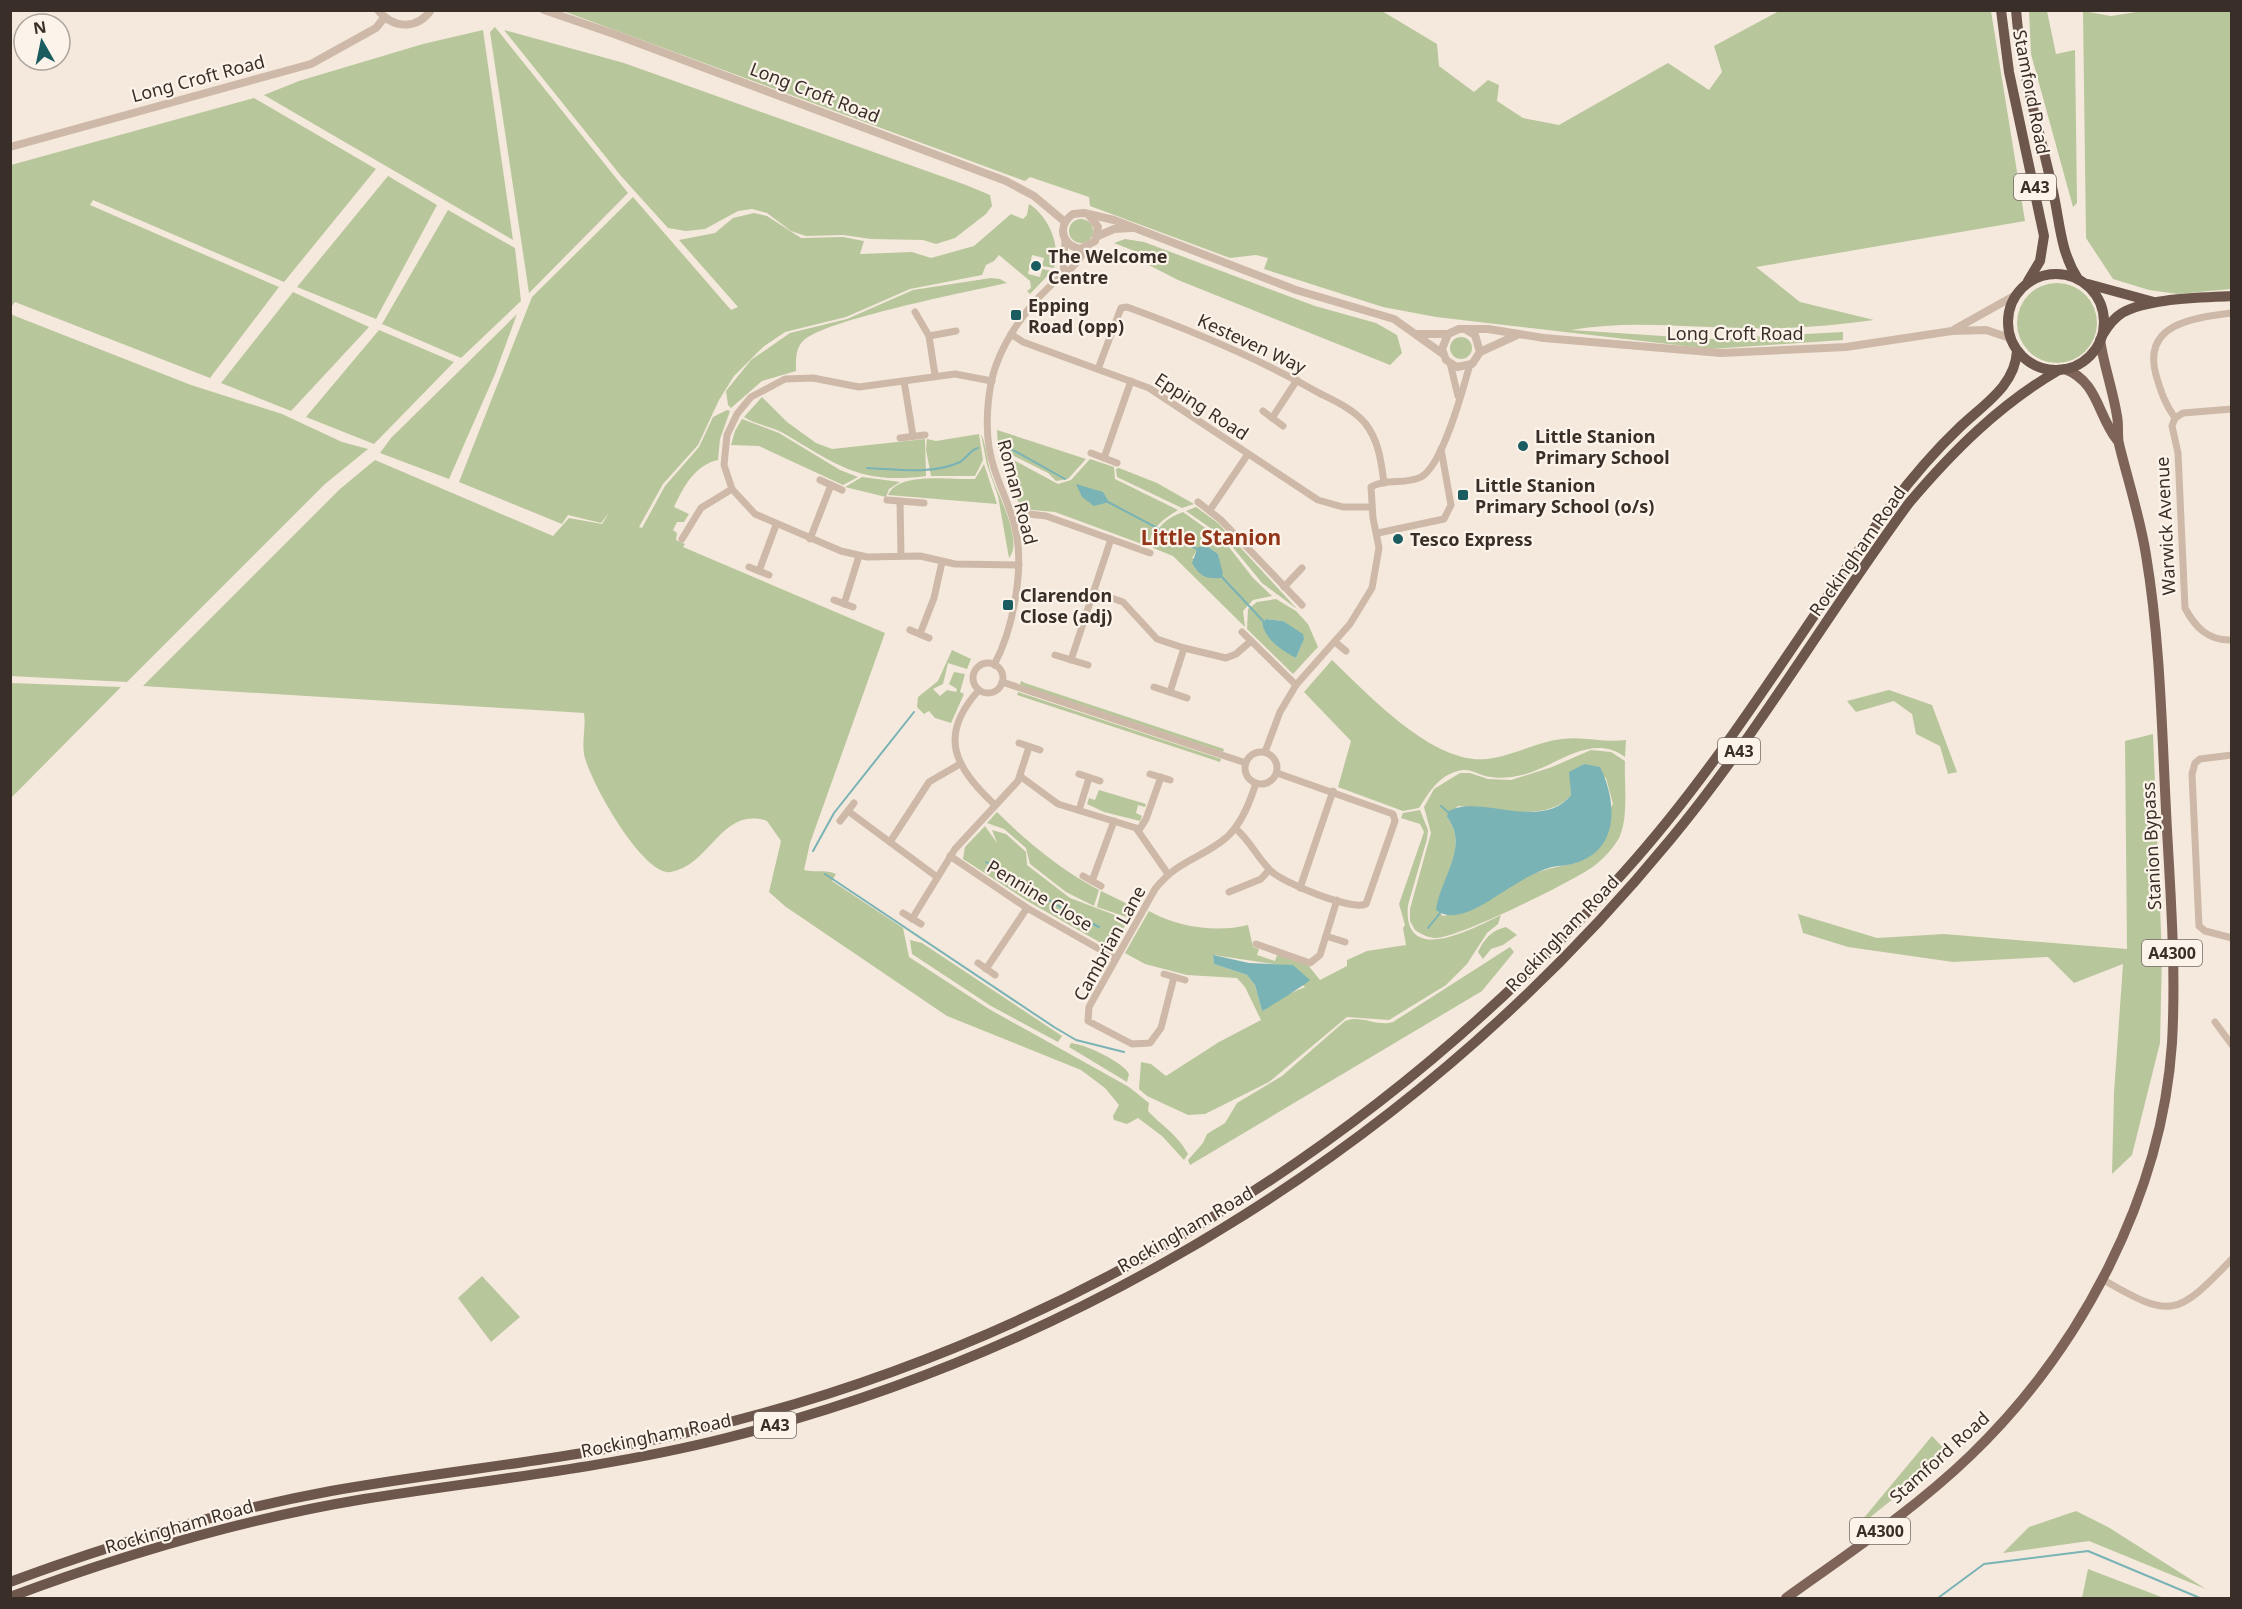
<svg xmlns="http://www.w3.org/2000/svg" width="2242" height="1609" font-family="'Noto Sans',sans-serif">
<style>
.green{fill:#b8c69b;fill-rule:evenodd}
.water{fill:#79b3b5}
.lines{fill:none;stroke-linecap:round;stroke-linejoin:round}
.stream{stroke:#79b3b5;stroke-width:2}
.minor{stroke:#ceb9a8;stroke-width:7}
.tertiary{stroke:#ceb9a8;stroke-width:8}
.primary{stroke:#7e6458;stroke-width:10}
.trunk{stroke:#6d564c;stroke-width:10}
.poi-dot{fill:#1a5c60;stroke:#fcf4ea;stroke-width:2}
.labels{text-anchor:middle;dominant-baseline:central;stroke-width:4.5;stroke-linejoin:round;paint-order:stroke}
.shield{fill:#fcf4ea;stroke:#746963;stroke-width:1.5}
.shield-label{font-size:16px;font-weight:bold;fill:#3a2e29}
.street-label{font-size:18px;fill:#3a2e29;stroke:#fcf4ea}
.poi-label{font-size:18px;font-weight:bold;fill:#3a2e29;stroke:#fcf4ea;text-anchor:start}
.quarter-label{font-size:21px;font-weight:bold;fill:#923519;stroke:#fcf4ea}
</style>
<rect width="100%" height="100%" fill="#f5e9dd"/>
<!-- green -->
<g class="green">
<path d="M563,11H1382L1437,44L1439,66L1474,92L1488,80L1499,85L1497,101L1523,118L1559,125L1668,63L1709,90L1722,72L1714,46L1779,11H1991L2025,221L1756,267L1800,302L1874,320C1830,326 1786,330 1741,328C1684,327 1627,320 1571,330L1709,339L1843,332V340L1711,349L1436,317L1383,307L1264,269L1268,258L1256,255L1230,258L1090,206L1089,197L1030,177L1025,181Z"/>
<path d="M2029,11H2047L2056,54L2075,50L2077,203L2073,207L2031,54Z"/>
<path d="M2083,11L2111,16L2142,11H2231V289L2178,294L2149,290L2113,279L2086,238Z"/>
<path d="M495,27L628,193L529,293L490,32Z"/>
<path d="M483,30L513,240L264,95L299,81L423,44Z"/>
<path d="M504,30L624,63L966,185L990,195L992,206L986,214L955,238L936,244L923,240L871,239L843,235L806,236L791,231L767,213L752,209L738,211L705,229L686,231L668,228L621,176Z"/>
<path d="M254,98L376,169L284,282L93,200L90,205L279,287L210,378L15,302L11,307V165Z"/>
<path d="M388,176L437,205L376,319L297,287Z"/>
<path d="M633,197L731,310L738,307L679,240L715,233L733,218L754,213L767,216L801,238L843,237L864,241L860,254L912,252L931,258L974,246L1011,214L1023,219L1027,215L1029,204C1049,217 1061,245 1054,268L1042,266L1044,258L1032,255L1028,274L1040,277L1042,269L1052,271L1030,294L1027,291L1031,288L1030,281L999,255L994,261L986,265L982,275L910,289L846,317L785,332L763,347L734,376L719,400L698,445L663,484L639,527L642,528L665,486L699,447L713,417L727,410L730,411L720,439L718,460C695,465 684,486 674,507L689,514L684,522H677L673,530L677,533L676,540L685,544L683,547L885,633L810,843L804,870C817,873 825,869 836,874L832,881L903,928L909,957L989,1009L1129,1087L1149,1103L1148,1111C1163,1127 1177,1134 1188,1154L1184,1160L1162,1136L1138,1118L1127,1124L1114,1120L1113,1116L1119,1105L1105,1088L1081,1070L947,1016L786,907L769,892L781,841L767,821C721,806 711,865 671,872C643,877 588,778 584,754C582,740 586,726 584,713L143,686L340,489L375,460L553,536L569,518L602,524L609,513L601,523L568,515L562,524L459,482L532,297Z"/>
<path d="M448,210L515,248L521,301L461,358L382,324Z"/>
<circle cx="1081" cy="231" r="12"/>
<path d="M1125,239L1144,242L1315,306L1376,323L1397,335L1402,353L1390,365L1178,280L1135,258L1136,255L1147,256L1114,243Z"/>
<path d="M991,278L1000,279L1007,283C971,291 823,320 803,341C795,349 796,361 796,371L762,381L731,408L728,405L726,391L751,360L790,333L847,319L913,290Z"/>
<circle cx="2057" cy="323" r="40"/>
<path d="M293,292L369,327L291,411L221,383Z"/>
<path d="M10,314L191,385L282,414L342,442L368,449L325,484L127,682L11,676Z"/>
<path d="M517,314L495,374L449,479L380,453L391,438Z"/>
<path d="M379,330L454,362L374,444L306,417Z"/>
<circle cx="1461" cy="348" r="11"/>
<path d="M762,397L787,422L816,443L832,449L925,439L926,476C860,485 836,464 783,433C771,426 756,425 744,417Z"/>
<path d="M742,419L779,433L840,470L858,477L843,485L759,446L731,445L735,431Z"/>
<path d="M997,430L1086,459L1068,479L1056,481L1048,473L998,448Z"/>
<path d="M979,434L983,460L975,476H931L926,450L927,439L936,441Z"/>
<path d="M981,434C986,443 987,462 991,474C997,493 1024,541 1009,558L998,496L987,465Z"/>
<path d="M999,452L1058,484L1071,480L1090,459L1114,467L1115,479L1178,510C1164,519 1149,528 1150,547L1055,512L1021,509Z"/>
<path d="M984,464L997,504L888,495C898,471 952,480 975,479Z"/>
<path d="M1119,468L1157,483L1194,504L1182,508L1117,477L1116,469Z"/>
<path d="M862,477L900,482L889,489L886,497L845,487Z"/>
<path d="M1196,507L1218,523L1297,609L1262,583L1226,539L1186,511Z"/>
<path d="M1183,512L1225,542L1253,578L1272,596L1253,600L1243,611L1245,627L1173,556L1153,548C1153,529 1166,518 1183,512ZM1207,546L1218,554L1221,570L1192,558L1196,552Z"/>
<path d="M1276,599L1296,611L1308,624L1318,647L1293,674L1247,629L1248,609L1257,602ZM1266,619L1283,621L1302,644L1296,658L1269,637L1262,623Z"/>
<path d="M952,650L971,659L967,669L948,663L943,684L933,689L940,696L947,690L956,692L957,689L949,684L954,672L965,674L960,692L964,694L951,723L935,718L929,711L924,714L917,707L918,697L938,681Z"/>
<path d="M1332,660C1368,694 1433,765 1487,759C1513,756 1536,742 1562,739C1584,736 1604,743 1626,740L1625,757C1592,733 1559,764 1526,774C1512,778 1498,779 1485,776C1475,773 1468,768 1458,771C1438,776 1429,793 1419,808L1403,811L1338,787L1351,741L1304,692Z"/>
<path d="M1021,681L1025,683L1224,749L1223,752L1023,686L1020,684Z"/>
<path d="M11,683L121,687L11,798L10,683Z"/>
<path d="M1889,690L1932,705L1957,772L1948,774L1940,746L1916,734L1912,714L1894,701L1856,712L1847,701Z"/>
<path d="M1018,692L1221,759L1220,762L1017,695Z"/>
<path d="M2153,734L2162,956L2160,1043L2132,1155L2112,1174L2114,1093L2123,964L2074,983L2048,957L1953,962L1848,947L1803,933L1798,914L1877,938L1944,934L2127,949L2125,741Z"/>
<path d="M1591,750L1611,752L1625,761C1624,784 1629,817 1619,838C1613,849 1603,859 1594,866C1574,881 1458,938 1436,938C1428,938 1421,934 1415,930L1410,921V909L1431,833L1424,807L1434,789L1460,773H1470L1488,779L1511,780L1552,767ZM1584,764L1606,778L1613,804L1575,863C1557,867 1539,870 1522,879C1492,895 1478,910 1443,916L1437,910C1440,878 1470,848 1447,817L1458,806C1489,809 1549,823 1571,795L1570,772Z"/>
<path d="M1099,790L1146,804L1145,807L1138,805L1136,813L1142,816L1140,821L1104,812L1087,804L1089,798L1095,800Z"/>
<path d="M1420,810L1428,830L1427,839L1408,905C1402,968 1474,928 1501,915L1498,924L1487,933L1467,964L1446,985L1389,1020L1347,1017L1269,1082L1205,1114L1188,1115L1147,1096L1139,1089L1141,1062L1151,1064L1166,1076L1219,1042L1261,1020L1245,987L1237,978L1187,975L1145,964L1125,953L1149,911C1177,927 1216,933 1248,925L1253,947L1259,949L1257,955L1275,961L1277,955L1308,965L1320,980L1347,966V960L1367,951L1406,945L1403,928L1405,925L1399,904L1424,832L1420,824L1401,818L1403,813ZM1213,955L1280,965L1305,987L1279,998L1262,1011L1255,985L1247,975L1214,964Z"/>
<path d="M997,812C1027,842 1061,870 1099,890L1094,906L1066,892L1030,864L1026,848L1004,829L987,823Z"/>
<path d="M985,826L997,843L992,830L1006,834L1026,852L1027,865L1070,898L1128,920L1114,947H1108L1029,902L963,859L965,847Z"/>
<path d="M1101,891L1136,908L1129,918L1097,907Z"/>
<path d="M1506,927L1517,935L1503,945L1491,949L1483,959L1478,952C1484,939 1492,930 1506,927Z"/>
<path d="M910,940L922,943L1062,1036L1058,1042L991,1006L912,954Z"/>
<path d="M1510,947L1514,952L1482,991L1190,1165L1188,1160L1203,1143L1207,1134L1225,1123L1237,1103L1282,1076L1345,1021C1361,1014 1377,1027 1393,1022Z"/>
<path d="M1071,1043C1085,1044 1123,1062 1129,1074L1127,1082L1069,1047Z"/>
<path d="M482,1276L520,1317L491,1342L458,1298Z"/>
<path d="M1932,1436L1949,1454L1853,1531Z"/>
<path d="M2076,1511L2108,1527L2206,1589L2089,1541L2003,1553L2029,1527Z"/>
<path d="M2088,1569L2164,1598H2082Z"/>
</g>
<!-- water -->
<g class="water">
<path d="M1076,484L1103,492L1109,502L1094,506L1082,497Z"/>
<path d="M1207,546L1218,554L1223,574L1220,578C1205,579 1200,576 1192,563L1198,547Z"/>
<path d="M1266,619L1283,621L1303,634L1304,639L1296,658C1282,650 1266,641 1262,623Z"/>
<path d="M1584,764L1600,767C1617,801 1620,850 1575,863C1568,866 1560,865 1552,867C1538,871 1523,879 1511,887C1492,898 1457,927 1436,910C1440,878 1470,847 1447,817L1448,812C1476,792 1541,833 1571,795L1569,772Z"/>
<path d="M1213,955L1249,963L1293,965L1310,980C1308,983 1265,1010 1262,1011L1255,985L1247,975L1214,964Z"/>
</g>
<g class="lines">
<!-- stream -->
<g class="stream">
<path d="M1004,445L1065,479"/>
<path d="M867,468C896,469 933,475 960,462C967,458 970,450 978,448"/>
<path d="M1108,502L1197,549"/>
<path d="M1221,576L1264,622"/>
<path d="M1441,806L1448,812"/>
<path d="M813,851L834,813L914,712"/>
<path d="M986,862L1065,910L1099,927"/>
<path d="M825,874L1054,1027L1076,1040L1124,1052"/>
<path d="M1428,928L1440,913"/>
<path d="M1938,1598L1984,1564L2088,1551L2200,1598"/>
</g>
<!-- minor -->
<g class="minor">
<path d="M1063,275L1065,240"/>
<path d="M915,312L929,336L935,375"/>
<path d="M1011,334L1023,342L1149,388L1318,500L1343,507H1371"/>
<path d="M929,336L956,331"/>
<path d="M1450,363L1458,396"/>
<path d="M1098,369L1121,308L1127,307C1193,331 1258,358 1319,393C1335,401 1353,409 1365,423C1379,441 1381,461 1384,483"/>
<path d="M904,381L913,436"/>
<path d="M992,381L955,374L859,387L813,378L785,379L751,397L737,414L727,435L724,465L732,489L755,514L841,551L867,557L920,556L955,564L1019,565"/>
<path d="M1263,411L1283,426"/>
<path d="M1272,418L1297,380"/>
<path d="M2175,418L2172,426L2178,453L2185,608C2195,627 2208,641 2232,640"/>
<path d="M2175,418C2165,404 2161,392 2156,375C2142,324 2192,318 2232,313"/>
<path d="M2175,418L2183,413L2232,409"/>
<path d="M900,438L925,435"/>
<path d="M1091,453L1117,463"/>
<path d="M1104,458L1131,381"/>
<path d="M820,480L842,490"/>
<path d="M887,500L924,503"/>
<path d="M900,501L901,555"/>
<path d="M1198,502L1221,520L1302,605"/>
<path d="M1210,510L1248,454"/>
<path d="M1013,518L1029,514L1046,516L1150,553"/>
<path d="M1378,533L1444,519L1451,505L1441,449"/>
<path d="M682,539L701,508L732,489"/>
<path d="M810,539L831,485"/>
<path d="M749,567L769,575"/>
<path d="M759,571L776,525"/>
<path d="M1284,587L1302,568"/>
<path d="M1094,592L1123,602L1157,639L1184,648L1226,658L1236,654L1251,641"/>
<path d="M834,600L853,607"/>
<path d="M844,604L859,556"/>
<path d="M910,630L929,638"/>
<path d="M1242,632L1296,685"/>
<path d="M920,634L934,598L942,562"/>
<path d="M1335,642L1346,651"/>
<path d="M1055,655L1088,665"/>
<path d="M1071,660L1111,539"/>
<circle cx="988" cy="678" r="15"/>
<path d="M994,665C1013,630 1024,571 1016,532C1012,510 1001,490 994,468C985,441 986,411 991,383C999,343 1031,300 1063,275C1074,267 1079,261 1086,248"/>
<path d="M1002,682L1246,763"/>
<path d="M1154,687L1187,698"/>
<path d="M979,690C937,736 955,768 995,805"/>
<path d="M1170,692L1184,648"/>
<path d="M1019,743L1040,750"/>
<circle cx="1261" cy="768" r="16"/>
<path d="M1265,752L1280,712L1296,685L1350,624L1372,588L1379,548L1373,518L1371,487C1386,478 1406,485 1421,477C1443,465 1463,389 1470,364"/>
<path d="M2232,755L2200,759L2195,763L2192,774L2199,926L2205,931L2232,938"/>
<path d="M1079,774L1100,781"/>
<path d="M1150,774L1170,780"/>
<path d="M1020,776L1058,804L1136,828L1168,874"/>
<path d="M1079,810L1089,778"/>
<path d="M848,811L937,877"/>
<path d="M840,821L854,803"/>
<path d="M1235,828C1250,840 1257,858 1271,871C1283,883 1352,911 1366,904L1395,821L1393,814L1277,773"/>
<path d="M1139,830L1146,819L1161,777"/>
<path d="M890,842L929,782L960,764"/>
<path d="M950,856L1027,908L1115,958"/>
<path d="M1083,876L1101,886"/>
<path d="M1092,881L1114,821"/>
<path d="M1300,888L1333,791"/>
<path d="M1229,892L1261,879L1269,870"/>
<path d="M903,913L921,924"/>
<path d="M912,919L955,849L1018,781L1029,747"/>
<path d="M1326,936L1345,942"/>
<path d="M1256,944L1310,963L1320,955L1337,900"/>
<path d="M978,963L995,975"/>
<path d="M986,969L1027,908"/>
<path d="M1164,974L1185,980"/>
<path d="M1174,977L1161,1028L1150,1043L1132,1044L1088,1021L1089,1007L1155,889C1179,859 1203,858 1227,837C1242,823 1250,802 1256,783"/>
<path d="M2215,1022L2232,1045"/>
<path d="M2102,1279C2172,1320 2177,1316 2232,1259"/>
</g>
<!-- tertiary -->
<g class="tertiary">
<path d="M378,10C393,29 417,30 431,10"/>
<path d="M544,10L614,34L1006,181L1034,196L1065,222"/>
<path d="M10,147L311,64L376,28L384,18"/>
<path d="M1089,215L1098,227L1095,241L1080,249C1061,245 1057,225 1073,214L1084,213L1114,220L1296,290L1394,319L1443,354"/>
<path d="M1098,236L1114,229L1131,228"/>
<path d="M1465,329L1475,335L1480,352L1472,364L1457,367L1446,360L1442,349L1448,334L1459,329H1488L1544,338L1721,353L1846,347L1952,331L1986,330L2010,338"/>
<path d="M1955,329L2014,296"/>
<path d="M1418,334H1448"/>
<path d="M1480,352L1517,335"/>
</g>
<!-- primary -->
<g class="primary">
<path d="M2065,369C2098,382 2097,414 2117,440"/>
<path d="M1786,1598C1849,1553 1915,1509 1971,1455C2080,1350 2162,1196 2172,1043C2176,972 2171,901 2167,830C2162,739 2161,645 2146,555C2140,517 2128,481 2119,444C2117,435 2119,426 2117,416C2113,391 2104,366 2100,340"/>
</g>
<!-- trunk -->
<g class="trunk">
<path d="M2001,10L2009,72L2044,236L2040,261L2028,281"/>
<path d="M2016,10C2021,74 2041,134 2054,196C2060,225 2061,253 2078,279"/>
<circle cx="2056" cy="322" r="48"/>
<path d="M2088,284L2154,302"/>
<path d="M2103,334C2108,326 2114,318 2122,313C2148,298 2201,298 2232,296"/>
<path d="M10,1582C115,1543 222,1511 331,1491C449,1470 569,1460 685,1433C1050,1349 1378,1150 1625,871C1697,791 1756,702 1816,613C1860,548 1903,481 1960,427C1984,404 2015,386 2017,351"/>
<path d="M10,1597C125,1554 243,1519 364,1499C485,1480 607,1468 726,1438C1094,1345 1429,1133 1670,840C1758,734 1827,614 1909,503C1953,451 2000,404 2059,370"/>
</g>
</g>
<!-- markers -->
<g class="poi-dot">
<circle cx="1036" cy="266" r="6"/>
<rect x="1010" y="309" width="12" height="12" rx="3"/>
<circle cx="1523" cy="446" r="6"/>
<rect x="1457" y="489" width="12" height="12" rx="3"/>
<circle cx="1398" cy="539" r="6"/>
<rect x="1002" y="599" width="12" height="12" rx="3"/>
</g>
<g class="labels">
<!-- shield labels -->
<g class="shield">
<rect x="2014" y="174" width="42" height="26" rx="4.5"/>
<rect x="1718" y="738" width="42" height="26" rx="4.5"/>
<rect x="2142" y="940" width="60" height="26" rx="4.5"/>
<rect x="754" y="1412" width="42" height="26" rx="4.5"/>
<rect x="1850" y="1518" width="60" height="26" rx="4.5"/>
</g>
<g class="shield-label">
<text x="2035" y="187">A43</text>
<text x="1739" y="751">A43</text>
<text x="2172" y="953">A4300</text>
<text x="775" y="1425">A43</text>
<text x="1880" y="1531">A4300</text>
</g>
<!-- street labels -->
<g class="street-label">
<text transform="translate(198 78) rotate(-15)">Long Croft Road</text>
<text transform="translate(815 92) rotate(21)">Long Croft Road</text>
<text transform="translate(2032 92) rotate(79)">Stamford Road</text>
<text x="1735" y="333">Long Croft Road</text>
<text transform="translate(1252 343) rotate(25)">Kesteven Way</text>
<text transform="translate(1202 406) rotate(33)">Epping Road</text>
<text transform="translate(1018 492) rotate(75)">Roman Road</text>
<text transform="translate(2165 526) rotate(-93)">Warwick Avenue</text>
<text transform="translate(1857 551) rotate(-55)">Rockingham Road</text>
<text transform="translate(2151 846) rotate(-93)">Stanion Bypass</text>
<text transform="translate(1040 895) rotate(31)">Pennine Close</text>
<text transform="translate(1562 933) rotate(-46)">Rockingham Road</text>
<text transform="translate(1109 943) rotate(-61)">Cambrian Lane</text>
<text transform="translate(1185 1229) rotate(-30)">Rockingham Road</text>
<text transform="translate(656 1435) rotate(-12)">Rockingham Road</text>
<text transform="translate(1939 1457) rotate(-42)">Stamford Road</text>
<text transform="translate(179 1526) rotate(-16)">Rockingham Road</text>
</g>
<!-- poi labels -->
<g class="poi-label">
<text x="1048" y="256">The Welcome<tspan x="1048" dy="21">Centre</tspan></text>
<text x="1028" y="305">Epping<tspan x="1028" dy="21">Road (opp)</tspan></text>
<text x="1535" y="436">Little Stanion<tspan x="1535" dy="21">Primary School</tspan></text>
<text x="1475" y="485">Little Stanion<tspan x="1475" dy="21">Primary School (o/s)</tspan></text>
<text x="1410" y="539">Tesco Express</text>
<text x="1020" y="595">Clarendon<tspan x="1020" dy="21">Close (adj)</tspan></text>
</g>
<!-- quarter labels -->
<g class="quarter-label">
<text x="1211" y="537">Little Stanion</text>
</g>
</g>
<!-- border -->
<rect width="2242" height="1609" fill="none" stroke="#3a2e29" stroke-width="24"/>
<!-- north arrow -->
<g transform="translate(42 42) rotate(351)"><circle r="28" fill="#fcf4ea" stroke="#aea59d" stroke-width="1.5"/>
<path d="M0-4.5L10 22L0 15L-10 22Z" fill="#1a5c60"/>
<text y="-9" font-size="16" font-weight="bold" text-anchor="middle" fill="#3a2e29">N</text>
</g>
</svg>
